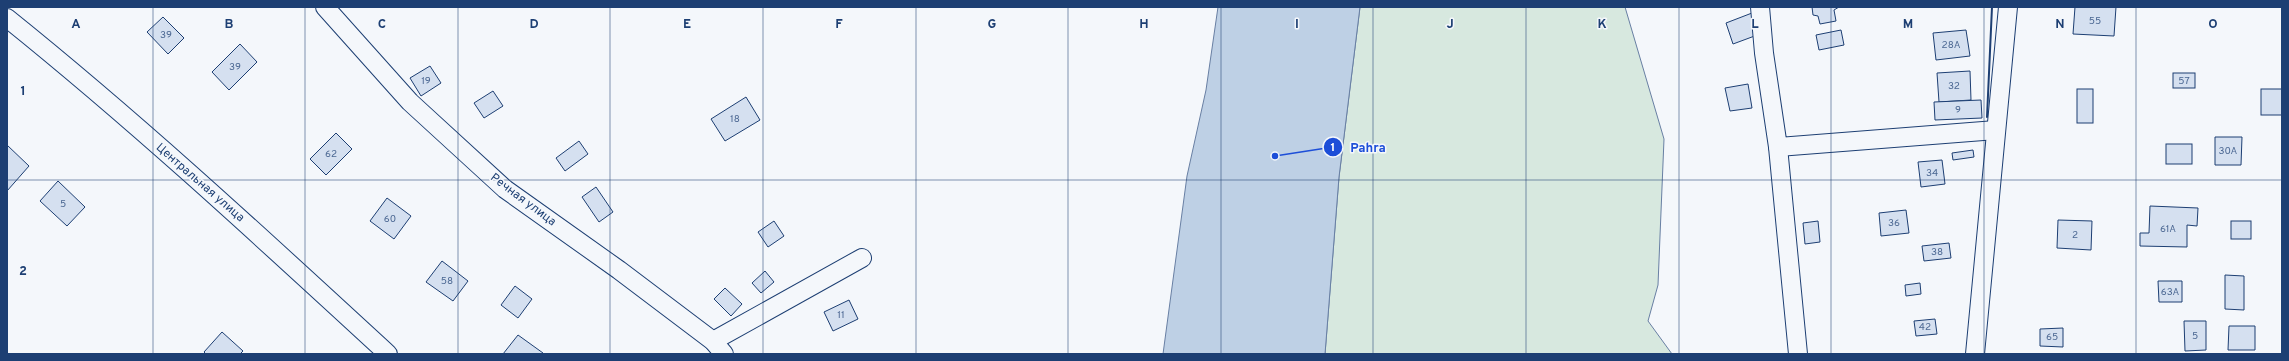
<svg xmlns="http://www.w3.org/2000/svg" width="2289" height="361" font-family="Overpass,sans-serif">
<style>
.green{fill:#d7e8df;stroke:#687fa3}
.water{fill:#bed0e5;stroke:#687fa3}
.building{fill:#d5e0f0;stroke:#1d3f73}
.lines{fill:none;stroke-linecap:round;stroke-linejoin:round}
.minor-casing{stroke:#1d3f73;stroke-width:20}
.minor{stroke:#f4f7fb;stroke-width:18}
.wall{stroke:#1d3f73;stroke-width:2}
.grid{fill:none;stroke:#1d3f73;stroke-width:1;stroke-opacity:0.55}
.labels{text-anchor:middle;dominant-baseline:central;stroke-width:3;stroke-linejoin:round;paint-order:stroke}
.number-label{font-size:10px;fill:#4b6792}
.street-label{font-size:12px;fill:#1d3f73;stroke:#f4f7fb}
.grid-label{font-size:13px;text-anchor:middle;font-weight:bold;fill:#1d3f73;stroke:#f4f7fb;stroke-width:3;stroke-linejoin:round;paint-order:stroke}
.leader{fill:none;stroke:#1d4ed8;stroke-width:1.5}
.callout-dot{fill:#1d4ed8;stroke:#f4f7fb;stroke-width:1.5}
.mark-label{font-size:12px;text-anchor:middle;font-weight:bold;fill:#fff}
.callout-label{font-size:13px;text-anchor:middle;font-weight:bold;fill:#1d4ed8;stroke:#f4f7fb;stroke-width:3;stroke-linejoin:round;paint-order:stroke}
</style>
<rect width="100%" height="100%" fill="#f4f7fb"/>
<!-- green -->
<path class="green" d="M1360,7H1625L1664,139L1658,285L1648,321L1672,354H1325L1339,177Z"/>
<!-- water -->
<path class="water" d="M1218,7H1360L1339,177L1325,354H1163L1187,176L1206,90Z"/>
<!-- building -->
<g class="building">
<path d="M1812,7H1839L1834,10L1836,21L1820,24L1818,16L1813,15Z"/>
<path d="M2075,7H2116L2114,36L2073,34Z"/>
<path d="M1752,13L1760,34L1733,44L1726,23Z"/>
<path d="M163,17L184,38L168,54L147,32Z"/>
<path d="M1841,30L1844,45L1819,50L1816,35Z"/>
<path d="M1966,30L1970,56L1936,60L1933,33Z"/>
<path d="M240,44L257,62L229,90L212,72Z"/>
<path d="M430,66L441,83L421,96L410,78Z"/>
<path d="M1970,71L1971,100L1939,102L1937,73Z"/>
<rect x="2173" y="73" width="22" height="15"/>
<path d="M1748,84L1752,108L1730,111L1725,88Z"/>
<rect x="2077" y="89" width="16" height="34"/>
<rect x="2261" y="89" width="21" height="26"/>
<path d="M493,91L503,106L484,118L474,103Z"/>
<path d="M746,97L760,120L725,141L711,119Z"/>
<path d="M1981,100L1982,118L1935,120L1934,102Z"/>
<path d="M336,133L352,149L326,175L310,159Z"/>
<path d="M2215,137H2242L2241,165H2215Z"/>
<path d="M579,141L588,154L565,171L556,158Z"/>
<rect x="2166" y="144" width="26" height="20"/>
<path d="M7,145L29,166L7,191Z"/>
<path d="M1973,150L1974,157L1953,160L1952,153Z"/>
<path d="M1942,160L1945,184L1921,187L1918,162Z"/>
<path d="M58,181L85,207L67,226L40,201Z"/>
<path d="M596,187L613,212L599,222L582,197Z"/>
<path d="M387,198L411,216L394,239L370,221Z"/>
<path d="M2150,206L2198,208L2197,226L2187,225V247L2140,246V233H2149Z"/>
<path d="M1906,210L1909,233L1881,236L1879,213Z"/>
<path d="M2058,220L2092,221L2091,250L2057,248Z"/>
<path d="M774,221L784,236L768,247L758,232Z"/>
<path d="M1818,221L1820,242L1805,244L1803,223Z"/>
<rect x="2231" y="221" width="20" height="18"/>
<path d="M1949,243L1951,258L1924,261L1922,246Z"/>
<path d="M442,261L468,281L453,301L426,282Z"/>
<path d="M765,271L774,282L761,293L752,283Z"/>
<path d="M2225,275L2244,276V310L2225,309Z"/>
<path d="M2158,281H2182V302H2159Z"/>
<path d="M1920,283L1921,294L1906,296L1905,285Z"/>
<path d="M515,286L532,299L518,318L501,305Z"/>
<path d="M725,288L742,304L731,316L714,299Z"/>
<path d="M849,300L858,319L833,331L824,312Z"/>
<path d="M1935,319L1937,334L1916,336L1914,321Z"/>
<path d="M2184,321H2206V350L2185,351Z"/>
<path d="M2229,326H2255V350H2228Z"/>
<path d="M2063,328V347L2040,346V329Z"/>
<path d="M222,332L243,351L240,354H206L204,352Z"/>
<path d="M518,335L543,353L542,354H503Z"/>
</g>
<g class="lines">
<!-- minor casing -->
<g class="minor-casing">
<g id="minor">
<path d="M325,7L410,102L505,189L619,270L713,341L724,354"/>
<path d="M1760,7L1764,53L1778,147L1996,130"/>
<path d="M7,18C139,124 263,239 388,354"/>
<path d="M1778,147L1798,354"/>
<path d="M713,341L862,258"/>
<path d="M1975,354L2008,7"/>
</g>
</g>
<!-- minor -->
<use href="#minor" class="minor"/>
<!-- wall -->
<path class="wall" d="M1987,117L1992,7"/>
</g>
<!-- grid -->
<path class="grid" d="M153,7V354M305,7V354M458,7V354M610,7V354M763,7V354M916,7V354M1068,7V354M1221,7V354M1373,7V354M1526,7V354M1679,7V354M1831,7V354M1984,7V354M2136,7V354M7,180H2282"/>
<g class="labels">
<!-- number labels -->
<g class="number-label">
<text x="2095" y="21">55</text>
<text x="166" y="35">39</text>
<text x="1951" y="45">28А</text>
<text x="235" y="67">39</text>
<text x="426" y="81">19</text>
<text x="2184" y="81">57</text>
<text x="1954" y="86">32</text>
<text x="1958" y="110">9</text>
<text x="735" y="119">18</text>
<text x="2228" y="151">30А</text>
<text x="331" y="154">62</text>
<text x="1932" y="173">34</text>
<text x="63" y="204">5</text>
<text x="390" y="219">60</text>
<text x="1894" y="223">36</text>
<text x="2168" y="229">61А</text>
<text x="2075" y="235">2</text>
<text x="1937" y="252">38</text>
<text x="447" y="281">58</text>
<text x="2170" y="292">63А</text>
<text x="841" y="315">11</text>
<text x="1925" y="327">42</text>
<text x="2195" y="336">5</text>
<text x="2052" y="337">65</text>
</g>
<!-- street labels -->
<g class="street-label">
<text transform="translate(200 183) rotate(41)">Центральная улица</text>
<text transform="translate(523 200) rotate(37)">Речная улица</text>
</g>
</g>
<g class="grid-label">
<text x="76" y="28">A</text>
<text x="229" y="28">B</text>
<text x="382" y="28">C</text>
<text x="534" y="28">D</text>
<text x="687" y="28">E</text>
<text x="839" y="28">F</text>
<text x="992" y="28">G</text>
<text x="1144" y="28">H</text>
<text x="1297" y="28">I</text>
<text x="1450" y="28">J</text>
<text x="1602" y="28">K</text>
<text x="1755" y="28">L</text>
<text x="1908" y="28">M</text>
<text x="2060" y="28">N</text>
<text x="2213" y="28">O</text>
<text x="23" y="95">1</text>
<text x="23" y="275">2</text>
</g>
<!-- callouts -->
<path class="leader" d="M1275 156L1333 147"/>
<g class="callout-dot">
<circle cx="1275" cy="156" r="4"/>
<circle cx="1333" cy="147" r="10"/>
</g>
<g class="mark-label">
<text x="1333" y="151">1</text>
</g>
<g class="callout-label">
<text x="1368" y="152">Pahra</text>
</g>
<!-- border -->
<rect width="2289" height="361" fill="none" stroke="#1d3f73" stroke-width="16"/>
</svg>
